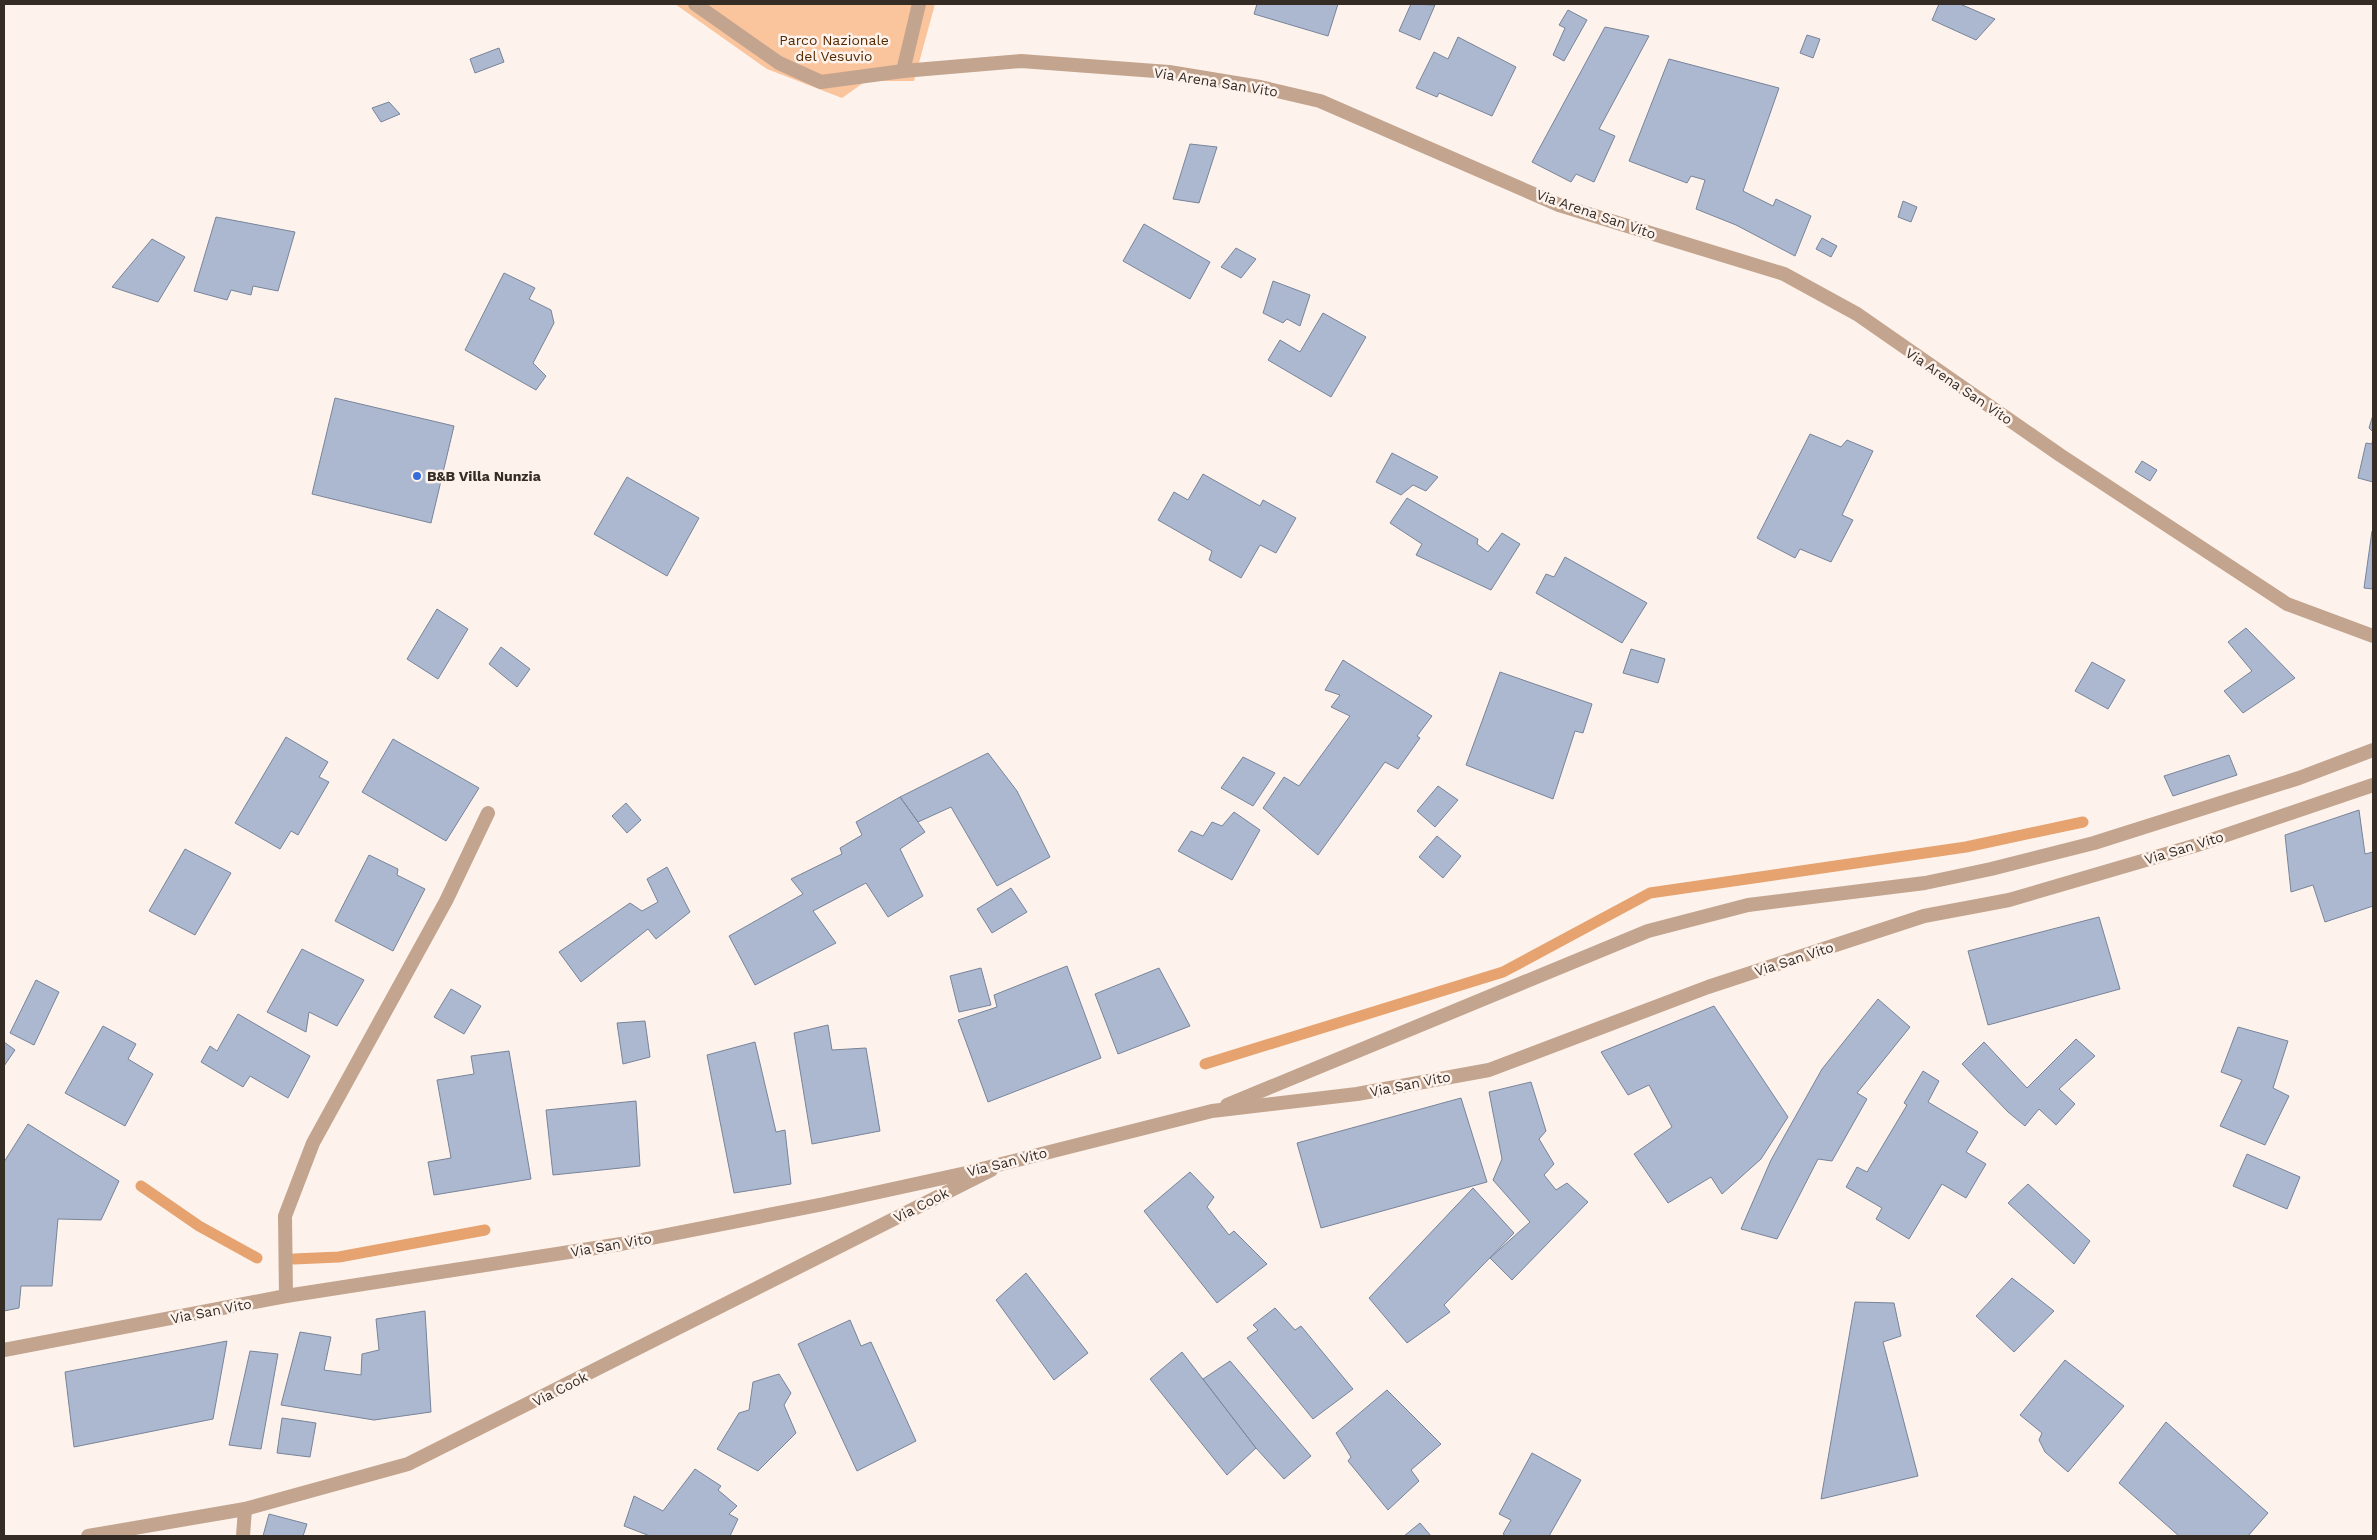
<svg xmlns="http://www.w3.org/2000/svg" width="2377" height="1540" font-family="'Work Sans',sans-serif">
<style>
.green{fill:#fac49c}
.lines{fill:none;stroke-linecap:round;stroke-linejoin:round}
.stream{stroke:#e6a26f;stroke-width:11}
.building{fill:#abb8cf;stroke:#78849a}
.service{stroke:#c3a48e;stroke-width:14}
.minor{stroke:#c3a48e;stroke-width:14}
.tertiary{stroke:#c3a48e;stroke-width:14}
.poi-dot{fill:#376cdb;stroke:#fdf3ec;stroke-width:2}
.labels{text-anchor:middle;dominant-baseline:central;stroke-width:5;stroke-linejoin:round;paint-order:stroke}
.park-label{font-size:14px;fill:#552900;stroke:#fdf3ec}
.street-label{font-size:14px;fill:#352c25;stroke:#fdf3ec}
.poi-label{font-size:14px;font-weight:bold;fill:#352c25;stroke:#fdf3ec;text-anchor:start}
</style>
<rect width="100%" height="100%" fill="#fdf3ec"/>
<!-- green -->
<path class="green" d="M675,4H935L914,81H866L842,98L767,69Z"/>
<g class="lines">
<!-- stream -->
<g class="stream">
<path d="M1205,1064L1503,972L1650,893L1966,847L2083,822"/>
<path d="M141,1186L199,1226L257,1258"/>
<path d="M294,1259L339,1257L485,1230"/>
</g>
</g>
<!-- building -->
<g class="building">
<path d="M1257,4H1338L1328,36L1254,14Z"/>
<path d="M1411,4L1435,5L1420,40L1399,31Z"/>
<path d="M1939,4H1960L1995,19L1976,40L1932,20Z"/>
<path d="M1568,10L1587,20L1564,61L1553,55L1565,28L1559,25Z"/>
<path d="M1605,27L1649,36L1599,129L1615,136L1594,182L1576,174L1571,182L1532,162Z"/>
<path d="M1807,35L1820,39L1813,58L1800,53Z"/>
<path d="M1458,37L1516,67L1492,116L1439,93L1437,97L1416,88L1434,52L1448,59Z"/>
<path d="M499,48L504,62L475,73L470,59Z"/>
<path d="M1669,59L1779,88L1743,191L1773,206L1776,199L1811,216L1795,256L1736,225L1696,209L1705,180L1691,176L1687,183L1629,161Z"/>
<path d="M389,102L400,114L381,122L372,108Z"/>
<path d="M1190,144L1217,147L1199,203L1173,199Z"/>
<path d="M1903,201L1917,207L1911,222L1898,217Z"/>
<path d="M216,217L295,232L278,291L253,286L251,295L231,290L227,300L194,291Z"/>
<path d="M1144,224L1210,262L1190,299L1123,261Z"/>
<path d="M1822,238L1837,246L1831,257L1816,249Z"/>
<path d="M152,239L185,257L158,302L112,287Z"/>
<path d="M1236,248L1256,259L1241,278L1221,267Z"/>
<path d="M504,273L535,288L529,299L551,310L554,323L533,363L546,376L536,390L465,350Z"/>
<path d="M1273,281L1310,295L1300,326L1287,319L1283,323L1263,313Z"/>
<path d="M1323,313L1366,337L1331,397L1268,360L1280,340L1300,352Z"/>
<path d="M335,398L454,426L431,523L312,494Z"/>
<path d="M2373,415V432L2369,428Z"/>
<path d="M1810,434L1841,447L1847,440L1873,451L1842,515L1853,520L1831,562L1800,549L1795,558L1757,538Z"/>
<path d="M2373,436V482L2358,478L2366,443L2372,444Z"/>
<path d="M1392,453L1438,477L1426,491L1413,485L1401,495L1376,482Z"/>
<path d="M2142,461L2157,470L2150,481L2135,472Z"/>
<path d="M1203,474L1260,506L1263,500L1296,518L1276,553L1260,545L1241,578L1209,560L1212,551L1158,520L1174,492L1188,500Z"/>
<path d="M627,477L699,518L667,576L594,534Z"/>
<path d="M1407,498L1478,539L1477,544L1488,552L1502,533L1520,544L1491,590L1416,555L1422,544L1390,523Z"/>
<path d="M2372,531H2373V589L2364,588Z"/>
<path d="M1565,557L1647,603L1622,643L1536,593L1546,574L1554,577Z"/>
<path d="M437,609L468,629L438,679L407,659Z"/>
<path d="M2246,628L2295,678L2243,713L2224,691L2252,671L2228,642Z"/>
<path d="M501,647L530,669L517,687L489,664Z"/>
<path d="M1631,649L1665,659L1658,683L1623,673Z"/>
<path d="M1343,660L1432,716L1417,736L1420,738L1398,769L1385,762L1318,855L1263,808L1284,777L1299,786L1350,716L1331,707L1340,695L1325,690Z"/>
<path d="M2092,662L2125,680L2108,709L2075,691Z"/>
<path d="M1500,672L1592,704L1583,733L1575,731L1553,799L1466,765Z"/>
<path d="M286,737L328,762L319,777L329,782L298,835L291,831L280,849L235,823Z"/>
<path d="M393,739L479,788L446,841L362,792Z"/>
<path d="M988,753L1017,791L1050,857L997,886L951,807L918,822L900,797Z"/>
<path d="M2229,755L2237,775L2173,796L2164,776Z"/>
<path d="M1243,757L1275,773L1253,806L1221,788Z"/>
<path d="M1438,786L1458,800L1435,827L1417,811Z"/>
<path d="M900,797L925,832L900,849L923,896L888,917L866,883L813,911L836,943L755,985L729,936L803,894L791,879L842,854L840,848L862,835L856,822Z"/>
<path d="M626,803L641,820L627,833L612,816Z"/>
<path d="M2359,810L2365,854L2373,852V906L2325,922L2313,885L2291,892L2285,835Z"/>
<path d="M1234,812L1260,830L1232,880L1178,851L1191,831L1203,836L1212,822L1222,826Z"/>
<path d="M1437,836L1461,856L1443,878L1419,857Z"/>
<path d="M185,849L231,873L195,935L149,911Z"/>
<path d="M369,855L398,869L397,875L425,889L393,951L335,921Z"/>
<path d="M667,867L690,912L656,939L648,929L581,982L559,952L630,903L642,911L658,902L647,879Z"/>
<path d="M1011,888L1027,912L992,933L977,909Z"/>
<path d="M2099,917L2120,989L1988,1025L1968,951Z"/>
<path d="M302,949L364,980L337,1026L309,1012L306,1032L267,1012Z"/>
<path d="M1067,966L1101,1058L988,1102L958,1020L997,1007L994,995Z"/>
<path d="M981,968L991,1005L959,1012L950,976Z"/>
<path d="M1159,968L1190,1026L1118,1054L1095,994Z"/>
<path d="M36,980L59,992L34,1045L10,1033Z"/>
<path d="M451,989L481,1006L464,1034L434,1017Z"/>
<path d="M1878,999L1910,1027L1857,1093L1867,1099L1832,1161L1818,1159L1777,1239L1741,1229L1771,1160L1822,1069Z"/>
<path d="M1714,1006L1788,1117L1761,1159L1722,1194L1711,1177L1668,1203L1634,1154L1672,1127L1649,1085L1628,1095L1601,1052Z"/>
<path d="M238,1014L310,1056L288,1098L250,1076L243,1087L201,1062L210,1046L217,1051Z"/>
<path d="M645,1021L650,1057L623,1064L617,1023Z"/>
<path d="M828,1025L832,1050L866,1048L880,1131L812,1144L794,1033Z"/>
<path d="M103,1026L136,1044L128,1059L153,1074L125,1126L65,1093Z"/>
<path d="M2238,1027L2288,1041L2273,1088L2289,1096L2265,1145L2220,1126L2242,1080L2221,1072Z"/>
<path d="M2076,1039L2095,1056L2059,1089L2075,1104L2056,1125L2039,1109L2025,1126L2008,1112L1962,1064L1984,1042L2027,1088Z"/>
<path d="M4,1042L15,1050L4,1066Z"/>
<path d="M755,1042L776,1132L785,1130L791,1184L734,1193L707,1055Z"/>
<path d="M509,1051L531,1179L434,1195L428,1162L451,1158L437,1080L474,1074L471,1056Z"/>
<path d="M1923,1071L1939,1081L1928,1102L1978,1132L1966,1152L1986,1164L1966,1198L1942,1184L1909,1239L1876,1219L1882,1208L1846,1187L1857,1167L1867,1172L1907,1105L1904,1103Z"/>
<path d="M1531,1082L1546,1131L1539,1139L1554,1164L1544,1175L1556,1190L1567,1183L1588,1202L1512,1280L1490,1258L1530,1222L1493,1180L1502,1159L1489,1092Z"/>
<path d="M1461,1098L1487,1182L1321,1228L1297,1143Z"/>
<path d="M636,1101L640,1166L553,1175L546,1110Z"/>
<path d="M28,1124L119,1181L101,1220L58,1219L52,1286H21L19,1308L4,1311V1162Z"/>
<path d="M2247,1154L2300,1177L2287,1209L2233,1186Z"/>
<path d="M1190,1172L1214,1197L1207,1207L1229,1235L1234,1231L1267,1264L1217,1303L1144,1211Z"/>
<path d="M2028,1184L2090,1241L2074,1264L2008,1203Z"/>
<path d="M1473,1188L1514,1233L1444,1305L1450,1312L1407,1343L1369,1298Z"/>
<path d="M1026,1273L1088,1353L1054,1380L996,1300Z"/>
<path d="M2012,1278L2054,1311L2014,1352L1976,1316Z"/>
<path d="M1855,1302L1894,1303L1901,1336L1883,1342L1918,1476L1821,1499Z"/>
<path d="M1275,1308L1295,1330L1301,1326L1353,1389L1313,1419L1247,1338L1258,1330L1253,1325Z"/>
<path d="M425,1311L431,1412L374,1420L281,1405L300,1332L331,1337L324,1370L361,1375L362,1354L379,1350L376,1319Z"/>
<path d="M850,1320L861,1346L871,1342L916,1441L857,1471L798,1344Z"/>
<path d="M227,1341L213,1419L74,1447L65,1372Z"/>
<path d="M250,1351L278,1354L261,1449L229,1445Z"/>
<path d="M1182,1352L1256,1448L1227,1475L1150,1379Z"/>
<path d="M2065,1360L2124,1406L2068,1472L2045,1452L2039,1440L2042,1433L2020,1415Z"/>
<path d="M1230,1361L1311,1456L1284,1479L1256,1448L1203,1379Z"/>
<path d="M779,1374L791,1393L784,1405L796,1433L758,1471L717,1449L739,1413L749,1410L753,1382Z"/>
<path d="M1387,1390L1441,1444L1411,1470L1419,1481L1388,1510L1348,1461L1351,1457L1336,1433Z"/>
<path d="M282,1418L316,1423L310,1457L277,1453Z"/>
<path d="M2166,1422L2268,1513L2248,1536H2179L2119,1483Z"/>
<path d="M1532,1453L1581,1480L1549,1536H1506L1503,1534L1511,1520L1499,1514Z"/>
<path d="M695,1469L721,1486L718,1490L737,1506L729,1514L738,1519L730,1536H650L624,1526L634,1496L663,1511Z"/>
<path d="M269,1514L307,1524L303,1536H263Z"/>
<path d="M1420,1523L1431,1536H1404Z"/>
</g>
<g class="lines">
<!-- service -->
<path class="service" d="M286,1296L285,1216L313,1143L446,901L488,813"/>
<!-- minor -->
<g class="minor">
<path d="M695,4L779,63L821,82L903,71L1021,61L1169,72L1260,87L1320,101L1559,205L1784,274L1857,314L2060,455L2287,604L2373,636"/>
<path d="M903,71L919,4"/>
<path d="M88,1536L245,1509L408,1464L991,1170"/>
<path d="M243,1536L245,1509"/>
</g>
<!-- tertiary -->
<g class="tertiary">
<path d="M1227,1105L1648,931L1748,905L1925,883L1991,869L2094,843L2299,778L2373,750"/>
<path d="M4,1350L286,1296L621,1244L824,1204L966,1173L1212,1111L1357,1094L1489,1070L1708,987L1924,916L2009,900L2197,845L2373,785"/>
</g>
</g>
<!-- markers -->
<circle class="poi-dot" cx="417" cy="476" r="5"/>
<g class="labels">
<!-- park labels -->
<g class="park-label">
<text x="834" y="40">Parco Nazionale<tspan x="834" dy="16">del Vesuvio</tspan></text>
</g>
<!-- street labels -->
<g class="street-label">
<text transform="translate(1216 82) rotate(9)">Via Arena San Vito</text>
<text transform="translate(1596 214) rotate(19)">Via Arena San Vito</text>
<text transform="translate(1959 386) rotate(34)">Via Arena San Vito</text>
<text transform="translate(2184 848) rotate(-17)">Via San Vito</text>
<text transform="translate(1794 959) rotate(-18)">Via San Vito</text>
<text transform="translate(1410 1084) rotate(-11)">Via San Vito</text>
<text transform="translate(1007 1162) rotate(-14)">Via San Vito</text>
<text transform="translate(921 1205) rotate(-27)">Via Cook</text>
<text transform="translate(611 1245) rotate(-10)">Via San Vito</text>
<text transform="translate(211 1311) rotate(-11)">Via San Vito</text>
<text transform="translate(560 1389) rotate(-27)">Via Cook</text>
</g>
<!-- poi labels -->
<g class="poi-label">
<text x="427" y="476">B&amp;B Villa Nunzia</text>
</g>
</g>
<!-- border -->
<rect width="2377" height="1540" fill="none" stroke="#352c25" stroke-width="10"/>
</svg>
